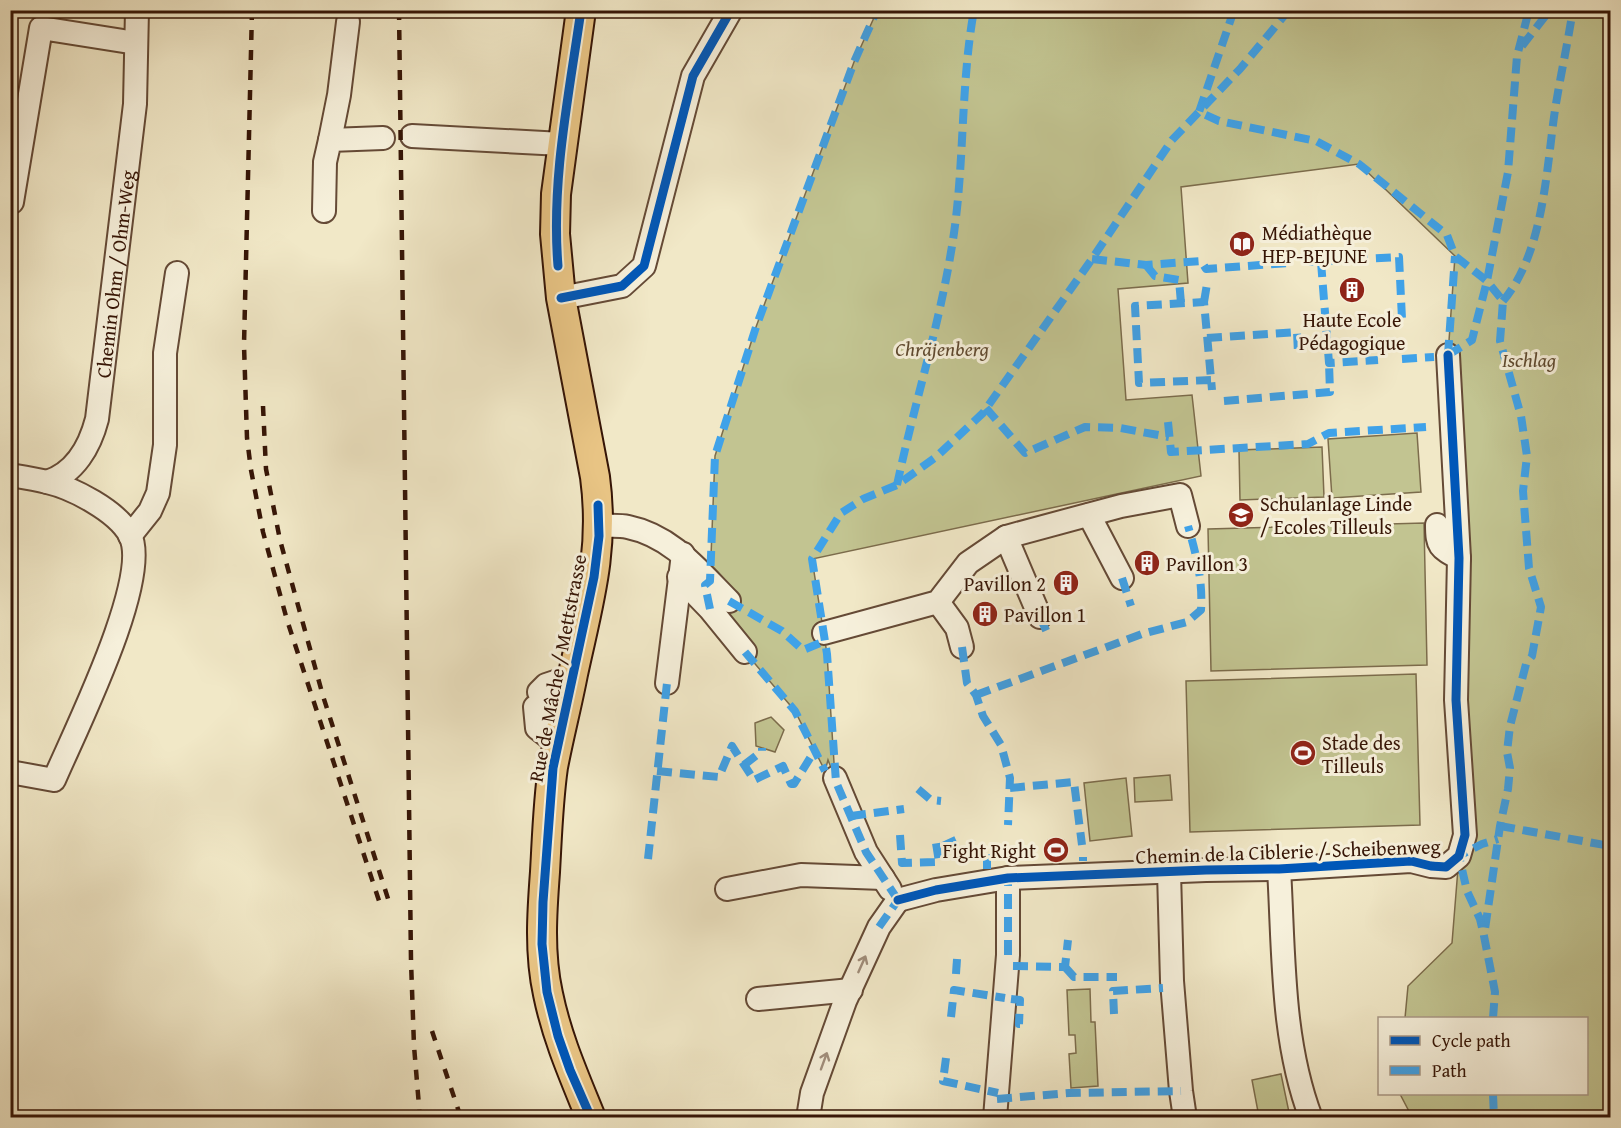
<svg xmlns="http://www.w3.org/2000/svg" width="1621" height="1128" font-family="'Gentium Book Plus',serif">
<style>
.green{fill:#c2c491;stroke:#7c6c4c;stroke-width:1.5}
.lines{fill:none;stroke-linecap:round;stroke-linejoin:round}
.minor-casing{stroke:#654a36;stroke-width:26}
.major-casing{stroke:#361506;stroke-width:32}
.minor{stroke:#f6f0db;stroke-width:22}
.major{stroke:#e8c484;stroke-width:28}
.rail{stroke:#361506;stroke-width:4.5;stroke-dasharray:10 10;stroke-linecap:butt}
.quiet{stroke:#3fa2e9;stroke-width:8;stroke-dasharray:15 8;stroke-linecap:butt}
.cycleway-casing{stroke:#f6f0db;stroke-width:13}
.cycleway{stroke:#0057b8;stroke-width:9}
.oneway{stroke:#a08d7b}
.labels{text-anchor:middle;dominant-baseline:central;stroke-width:6;stroke-linejoin:round;paint-order:stroke}
.poi-label{font-size:20px;fill:#361506;stroke:#f6f0db;text-anchor:start}
.street-label{font-size:20px;fill:#361506;stroke:#f6f0db}
.park-label{font-size:20px;font-style:italic;fill:#604a30;stroke:#f6f0db}
</style>
<rect width="100%" height="100%" fill="#f1e8c7"/>
<filter id="stains"><feTurbulence type="fractalNoise" baseFrequency=".00333" numOctaves="4"/><feColorMatrix values="0 0 0 0 .2 0 0 0 0 .09 0 0 0 0 .02 0 0 0 .5 -.17"/></filter>
<radialGradient id="worn" r=".72"><stop offset=".6" stop-color="#630" stop-opacity="0"/><stop offset="1" stop-color="#630" stop-opacity=".3"/></radialGradient>
<!-- green -->
<g class="green">
<path d="M877,11H1610V1117H1412L1400,1094H1586V1018H1405L1408,986L1452,943L1459,856L1448,355L1455,256L1359,164L1181,187L1188,283L1118,289L1126,400L1192,395L1201,476L812,559L827,654L835,778L828,760L825,771L795,711L745,652L710,581L715,456L756,327L854,62Z"/>
<path d="M1417,433L1421,492L1332,498L1328,439Z"/>
<path d="M1322,447L1324,497L1240,500L1239,450Z"/>
<path d="M1424,523L1427,665L1211,671L1208,529Z"/>
<path d="M1416,674L1420,825L1190,832L1186,681Z"/>
<path d="M771,717L784,730L775,752L756,746L755,723Z"/>
<path d="M1170,775L1172,800L1135,802L1134,778Z"/>
<path d="M1126,778L1132,836L1090,841L1084,783Z"/>
<path d="M1090,989L1091,1022H1095L1098,1086L1071,1088L1069,1054L1076,1053L1075,1035H1069L1067,990Z"/>
<path d="M1281,1074L1290,1117H1259L1252,1080Z"/>
</g>
<g class="lines">
<!-- minor casing -->
<g class="minor-casing">
<g id="minor">
<path d="M412,136L562,144"/>
<path d="M330,140L339,95L348,22"/>
<path d="M10,201L12,202L41,28L136,43"/>
<path d="M324,211L325,162L330,140L383,138"/>
<path d="M561,298L622,286L644,266L693,76L731,10"/>
<path d="M10,475C22,477 35,479 47,482C73,488 117,511 130,535C152,578 74,733 54,780L10,772"/>
<path id="s1" d="M47,482C75,473 90,446 97,419L135,104L137,10"/>
<path d="M1089,515L1122,578"/>
<path d="M1437,525C1437,547 1440,548 1459,558"/>
<path d="M599,526C608,526 619,525 628,527C672,536 699,571 729,601"/>
<path d="M130,536L150,511L158,493L165,445V353L177,273"/>
<path d="M1006,537L1040,617"/>
<path d="M679,577L710,609L745,652"/>
<path d="M938,602L957,628L962,647"/>
<path d="M824,633L938,602L968,563L1006,537L1121,506L1180,495L1188,526"/>
<path d="M667,683L683,554"/>
<path d="M539,692L546,685L573,676"/>
<path d="M535,707L537,728L559,745"/>
<path d="M835,778L866,852L890,889"/>
<path d="M1279,869C1284,952 1281,1039 1311,1118"/>
<path d="M1169,872L1172,981L1181,1091L1185,1118"/>
<path d="M727,889L801,875L883,878"/>
<path d="M898,900L936,890L1008,878L1206,870L1279,869L1411,861L1431,866L1446,867L1459,856L1465,835L1456,700L1459,558L1448,355"/>
<path d="M758,999L851,990"/>
<path d="M808,1118L812,1093L845,1001L879,927L898,900"/>
<path d="M995,1118L1008,955V878"/>
</g>
</g>
<!-- major casing -->
<g class="major-casing">
<path id="major" d="M581,10L556,194L555,234L561,298L595,477C605,551 588,604 573,674C567,705 559,736 553,767C548,802 547,837 545,872C542,912 539,953 548,994C557,1038 574,1076 591,1118"/>
</g>
<!-- minor -->
<use href="#minor" class="minor"/>
<!-- major -->
<use href="#major" class="major"/>
<!-- rail -->
<g class="rail">
<path d="M252,10L244,345L247,438L251,470L263,532L287,620L382,910"/>
<path d="M399,10L411,961L414,1046L420,1118"/>
<path d="M263,406L266,469L280,540L323,696L391,908"/>
<path d="M432,1031L461,1118"/>
</g>
<!-- quiet -->
<g class="quiet">
<path d="M1234,10L1199,112L1219,121L1316,141L1359,164L1447,235L1455,256L1487,281L1503,301L1500,341L1521,416L1527,456L1523,491L1529,568L1541,607L1532,656L1526,664L1510,726L1507,752L1510,768L1508,789L1500,826L1484,936"/>
<path d="M1522,46L1550,10"/>
<path d="M1092,259L1146,265L1201,261L1206,269L1288,263"/>
<path d="M1307,262L1399,257L1402,319L1326,321"/>
<path d="M1321,262L1329,363L1378,360"/>
<path d="M1146,265L1155,276L1179,280L1181,303"/>
<path d="M1503,301C1544,252 1546,171 1555,110C1560,78 1567,47 1572,15L1568,10"/>
<path d="M1204,302L1207,284"/>
<path d="M1207,338L1297,332L1298,353"/>
<path d="M1448,355L1472,340L1487,281L1508,172L1517,56L1529,10"/>
<path d="M1448,355L1455,256"/>
<path d="M1402,359L1434,357"/>
<path d="M1211,380L1139,383L1135,306L1204,302L1212,390"/>
<path d="M1224,401L1330,392L1329,363"/>
<path d="M986,408L1025,453L1085,427L1120,428L1169,437"/>
<path d="M1168,422L1171,452L1308,444L1329,433L1426,427"/>
<path d="M897,485C914,405 939,327 952,246C965,168 960,88 974,10"/>
<path d="M1122,578L1131,606"/>
<path d="M729,601L782,631L803,650L825,641"/>
<path d="M710,609L705,585L710,581L715,456L756,327L854,62L877,10"/>
<path d="M1040,617L1049,637"/>
<path d="M962,647L967,683L976,695L983,716L1001,745L1010,778L1008,825"/>
<path d="M745,652L795,711L825,771"/>
<path d="M976,695L1142,634L1187,622L1201,610C1203,580 1196,554 1188,526"/>
<path d="M744,765L762,751V748"/>
<path d="M657,771L719,777L732,746L754,780L783,766L791,784H794L815,750"/>
<path d="M1010,788L1074,782L1082,845"/>
<path d="M918,789L931,800L941,801"/>
<path d="M851,816L904,809"/>
<path d="M1500,826L1610,846"/>
<path d="M900,835L902,863L939,862L936,843L943,846L956,840"/>
<path d="M987,854V869"/>
<path d="M648,859L667,683"/>
<path d="M1083,861V857"/>
<path d="M898,900L866,852L836,782L827,654L812,559L841,513L863,499L897,485L936,457L983,413L1092,259L1172,140L1240,69L1289,10"/>
<path d="M879,927L898,900"/>
<path d="M1008,955V878"/>
<path d="M1013,966L1065,967L1068,940"/>
<path d="M1065,967L1074,977H1117"/>
<path d="M956,974L957,959"/>
<path d="M1011,999L1020,1000L1019,1024H1020"/>
<path d="M1114,1014L1113,991L1163,988"/>
<path d="M951,1017L954,990L1005,998"/>
<path d="M1493,1018L1495,992L1484,936L1480,919L1467,891L1459,856L1482,844L1498,839"/>
<path d="M946,1058L943,1081L998,1093"/>
<path d="M1493,1094L1494,1118"/>
<path d="M997,1099L1069,1093L1181,1091"/>
<path d="M1608,1118L1610,1111"/>
</g>
<!-- cycleway casing -->
<g class="cycleway-casing">
<g id="cycleway">
<path d="M558,266C551,180 569,95 581,10"/>
<path d="M561,298L622,286L644,266L693,76L731,10"/>
<path d="M898,900L936,890L1008,878L1206,870L1279,869L1411,861L1431,866L1446,867L1459,856L1465,835L1456,700L1459,558L1448,355"/>
<path d="M591,1118L570,1070L558,1036L547,992L542,944L543,902L553,768L594,577L599,536L598,505"/>
</g>
</g>
<!-- cycleway -->
<use href="#cycleway" class="cycleway"/>
</g>
<!-- one-way arrows -->
<defs><path id="oneway-shaft" d="M-6 0H5M1.5-3L5.5 0L1.5 3" fill="none" stroke-width="1.6" stroke-linecap="round" stroke-linejoin="round" transform="scale(1.5)"/></defs>
<g class="oneway">
<use href="#oneway-shaft" transform="translate(862 964) rotate(-66)"/>
<use href="#oneway-shaft" transform="translate(824 1061) rotate(-70)"/>
</g>
<!-- icons -->
<defs>
<g id="library-disc" transform="scale(1.35)"><circle r="9.5" fill="#8f2418" stroke="#f6f0db"/><path d="M-6-4Q-3-5.5-.7-3.5V5Q-3 3-6 4ZM6-4Q3-5.5 .7-3.5V5Q3 3 6 4Z" fill="#fff"/></g>
<g id="building-disc" transform="scale(1.35)"><circle r="9.5" fill="#8f2418" stroke="#f6f0db"/><path d="M-4-6H4V6H1V3H-1V6H-4ZM-2.5-4.3h1.7v1.8h-1.7ZM.8-4.3h1.7v1.8H.8ZM-2.5-1h1.7V.8h-1.7ZM.8-1h1.7V.8H.8Z" fill="#fff"/></g>
<g id="school-disc" transform="scale(1.35)"><circle r="9.5" fill="#8f2418" stroke="#f6f0db"/><path d="M0-5L7-2L0 1L-7-2ZM-4 1L0 2.5L4 1V4Q0 6-4 4Z" fill="#fff"/></g>
<g id="stadium-disc" transform="scale(1.35)"><circle r="9.5" fill="#8f2418" stroke="#f6f0db"/><path d="M0-5a6.5 5 0 1 0 0 10a6.5 5 0 1 0 0-10ZM-3.5-1.8h7v3.6h-7Z" fill="#fff"/></g>
</defs>
<g fill-rule="evenodd">
<use href="#library-disc" x="1242" y="244"/>
<use href="#building-disc" x="1352" y="290"/>
<use href="#school-disc" x="1241" y="515"/>
<use href="#building-disc" x="1147" y="563"/>
<use href="#building-disc" x="1066" y="583"/>
<use href="#building-disc" x="985" y="614"/>
<use href="#stadium-disc" x="1303" y="753"/>
<use href="#stadium-disc" x="1056" y="850"/>
</g>
<g class="labels">
<!-- poi labels -->
<g class="poi-label">
<text x="1262" y="232">Médiathèque<tspan x="1262" dy="23">HEP-BEJUNE</tspan></text>
<text x="1352" y="319" text-anchor="middle">Haute Ecole<tspan x="1352" dy="23">Pédagogique</tspan></text>
<text x="1260" y="503">Schulanlage Linde<tspan x="1260" dy="23">/ Ecoles Tilleuls</tspan></text>
<text x="1166" y="563">Pavillon 3</text>
<text x="1046" y="583" text-anchor="end">Pavillon 2</text>
<text x="1004" y="614">Pavillon 1</text>
<text x="1322" y="742">Stade des<tspan x="1322" dy="23">Tilleuls</tspan></text>
<text x="1036" y="850" text-anchor="end">Fight Right</text>
</g>
<!-- street labels -->
<g class="street-label">
<text stroke="none"><textPath href="#s1" startOffset="230">Chemin Ohm / Ohm-Weg</textPath></text>
<text transform="translate(557 668) rotate(-79)">Rue de Mâche / Mettstrasse</text>
<text transform="translate(1288 851) rotate(-2)">Chemin de la Ciblerie / Scheibenweg</text>
</g>
<!-- park labels -->
<g class="park-label">
<text x="942" y="348">Chräjenberg</text>
<text x="1529" y="359">Ischlag</text>
</g>
</g>
<!-- margin -->
<rect width="1621" height="1128" fill="none" stroke="#f1e8c7" stroke-width="36"/>
<rect x="12" y="12" width="1597" height="1104" fill="none" stroke="#361506" stroke-width="3"/>
<rect x="18" y="18" width="1585" height="1092" fill="none" stroke="#361506" stroke-width="1.5"/>
<!-- legend -->
<rect x="1378" y="1017" width="210" height="78" fill="#f6f0db" stroke="#a99886" stroke-width="1.5"/>
<rect x="1390" y="1036" width="30" height="9" fill="#0057b8" stroke="#a99886" stroke-width="1.5"/>
<text x="1432" y="1047" font-size="18" fill="#361506">Cycle path</text>
<rect x="1390" y="1066" width="30" height="9" fill="#3fa2e9" stroke="#a99886" stroke-width="1.5"/>
<text x="1432" y="1077" font-size="18" fill="#361506">Path</text>
<rect width="100%" height="100%" filter="url(#stains)"/>
<rect width="100%" height="100%" fill="url(#worn)"/>
</svg>
